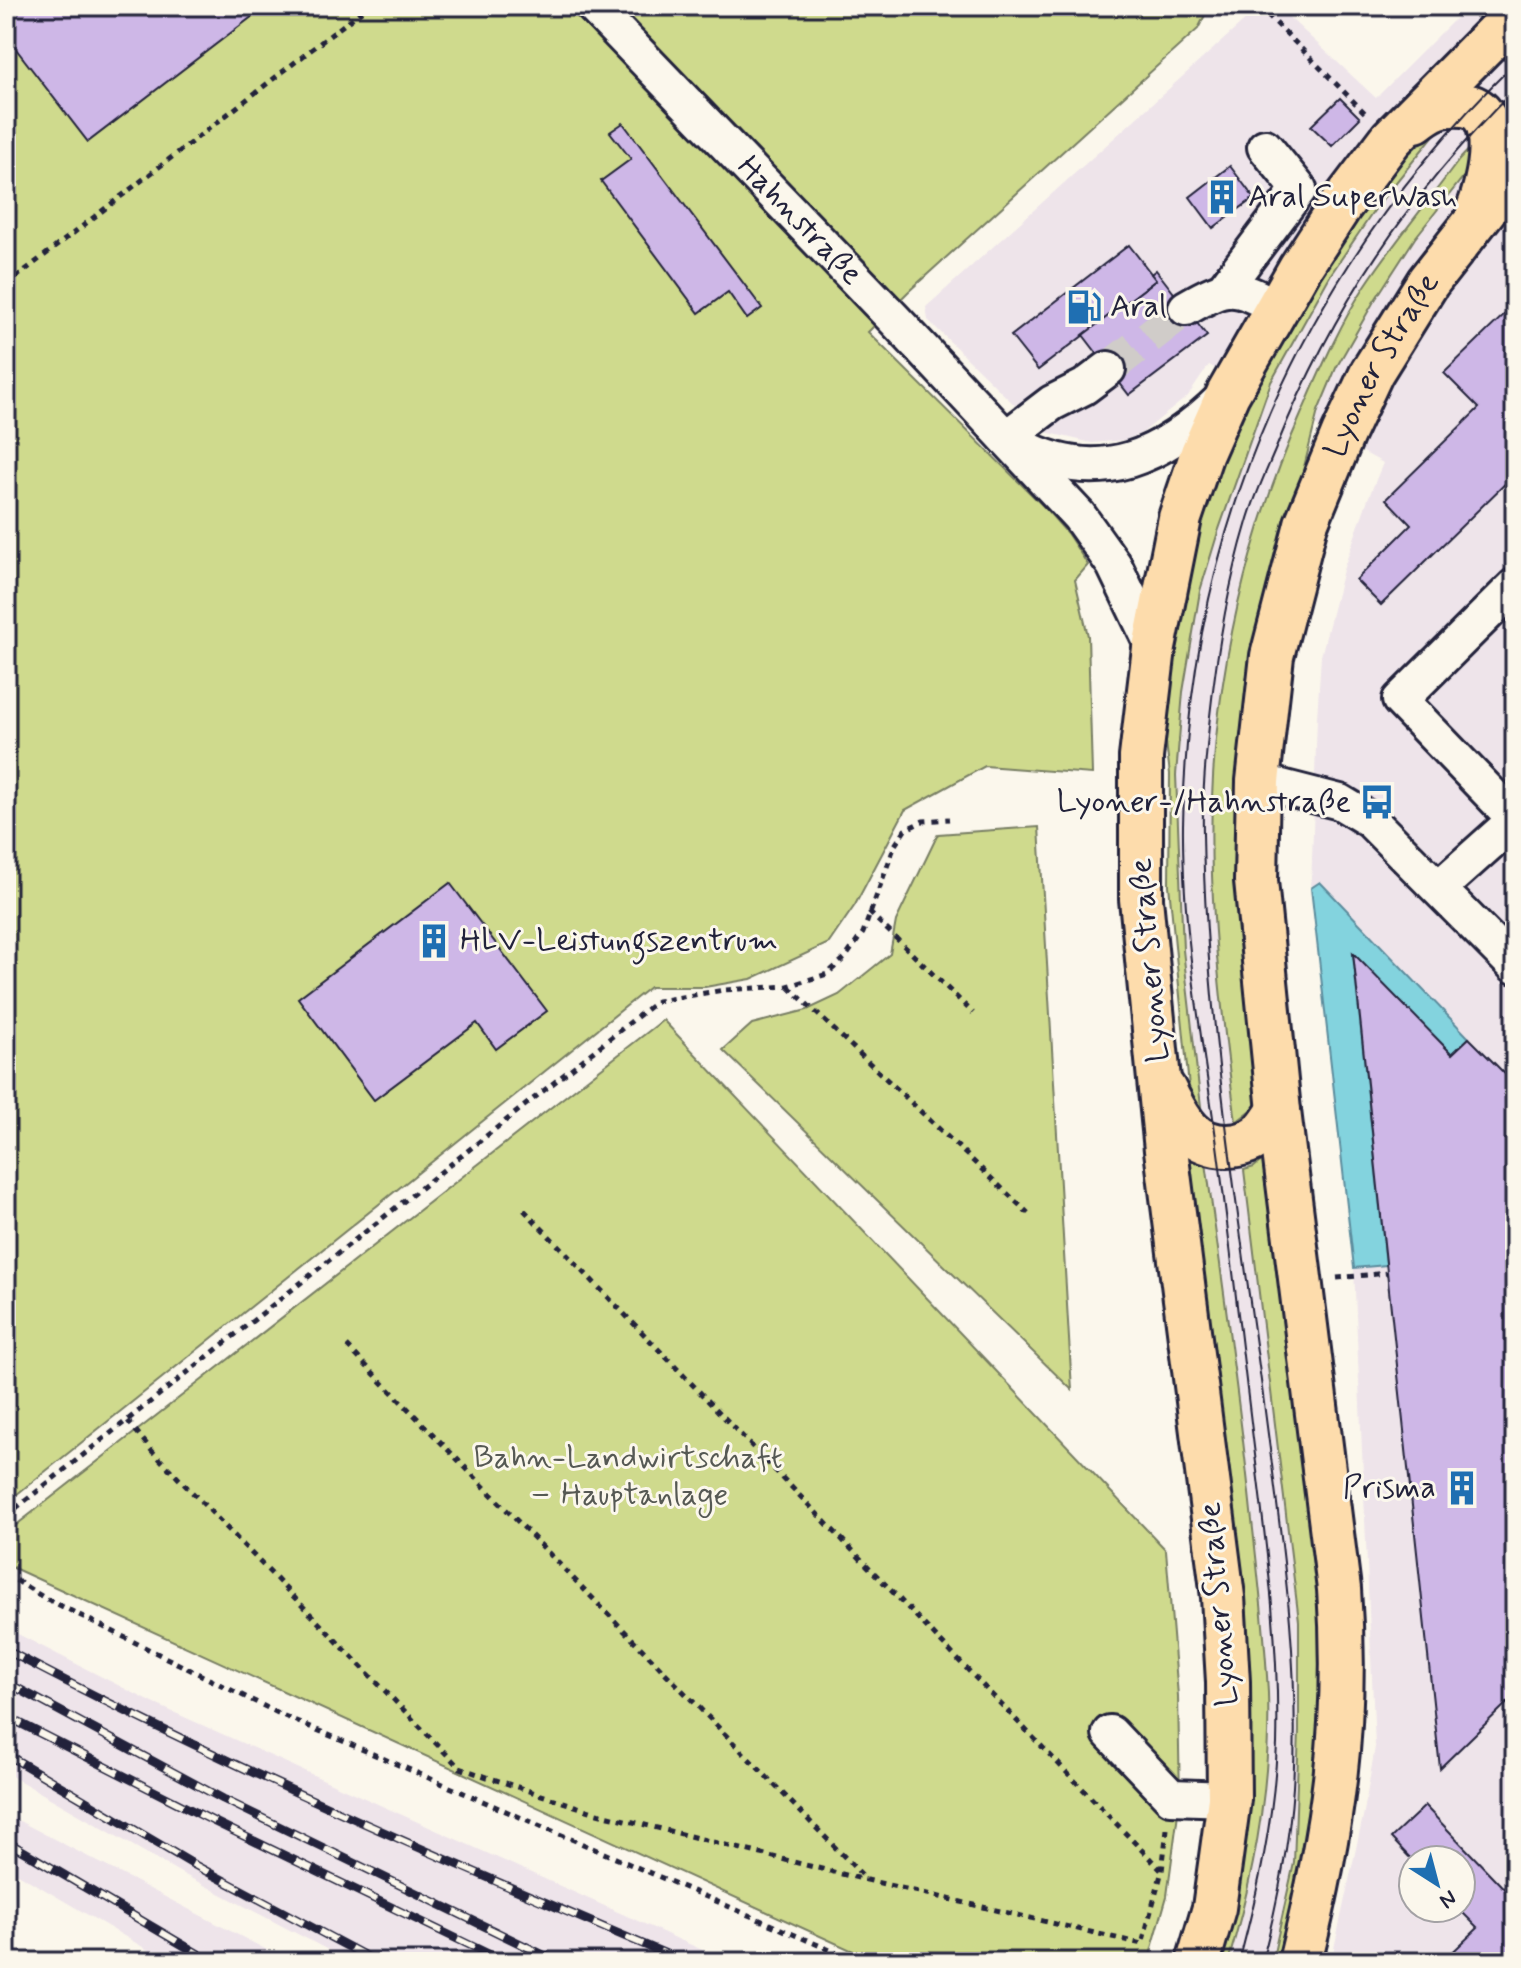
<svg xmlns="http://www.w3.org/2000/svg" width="1521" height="1968" font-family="Mynerve,sans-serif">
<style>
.built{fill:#eee4ea;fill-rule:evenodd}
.green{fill:#cfda8d;stroke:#787e64;stroke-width:2}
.water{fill:#83d3de;stroke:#5c8c9d;stroke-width:2}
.building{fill:#ceb7e7;stroke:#22223b;stroke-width:2}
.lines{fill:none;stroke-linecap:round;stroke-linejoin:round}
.minor-tunnel{stroke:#d0ccc9;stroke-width:34;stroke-dasharray:34 17;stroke-linecap:butt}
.minor-casing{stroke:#22223b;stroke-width:40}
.major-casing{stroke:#22223b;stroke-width:48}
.path{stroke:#22223b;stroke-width:5;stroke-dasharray:6 6;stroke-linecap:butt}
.minor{stroke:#fbf7ec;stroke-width:34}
.major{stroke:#fddcac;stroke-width:42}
.tram{stroke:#22223b;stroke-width:2}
.rail-casing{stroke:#22223b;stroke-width:9}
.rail{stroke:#fbf7ec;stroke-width:6;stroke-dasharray:18;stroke-linecap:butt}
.labels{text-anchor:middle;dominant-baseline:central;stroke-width:6;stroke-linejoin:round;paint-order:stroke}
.poi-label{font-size:32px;fill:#22223b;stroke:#fbf7ec;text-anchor:start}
.street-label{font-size:32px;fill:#22223b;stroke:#fbf7ec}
.park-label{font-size:32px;fill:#565954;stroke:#fbf7ec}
</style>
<rect width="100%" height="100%" fill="#fbf7ec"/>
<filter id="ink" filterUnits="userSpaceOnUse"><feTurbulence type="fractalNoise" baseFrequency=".0125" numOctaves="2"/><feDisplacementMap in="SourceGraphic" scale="16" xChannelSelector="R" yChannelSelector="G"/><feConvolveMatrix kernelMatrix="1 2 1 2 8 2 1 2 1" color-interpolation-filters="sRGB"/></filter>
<g filter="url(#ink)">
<!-- built -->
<g class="built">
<path d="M1261,6H1277L1376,98L1467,7L1504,45L1515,35V1962H1331L1364,1812L1375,1747L1354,1268L1311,888L1317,718L1321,656L1343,570L1368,499L1383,463L1314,425L1293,511L1254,1108L1236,1122L1213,1121L1202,1115L1174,950L1169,885L1170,774L1163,726L1250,388L1209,365L1188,396L1142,433L1125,440L1092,443L1041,431L928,320L926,307ZM1413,1860H1461V1908H1413Z"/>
<path d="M1268,1155L1321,1720L1281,1962H1215L1231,1900L1206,1163L1244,1170L1254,1167Z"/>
<path d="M6,1628L153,1703L729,1962H351L181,1873L6,1773Z"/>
<path d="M6,1814L290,1962L165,1960L6,1867Z"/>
</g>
<!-- green -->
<g class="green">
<path d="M6,6H1205L1206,13L1198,29L908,292L868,332L1045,508L1067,533L1088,565L1075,580L1088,636L1092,774L985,766L905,810L855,905L829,943L751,979L705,987H650L6,1503Z"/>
<path d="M1515,101V144L1513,146L1501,115Z"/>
<path d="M1447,119L1380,202L1331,274L1271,382L1218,532L1200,591L1183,692L1176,775L1183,950L1202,1115L1190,1097L1169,885L1170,774L1161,703L1198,521L1245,397L1321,264L1424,125Z"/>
<path d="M1473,145L1471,167L1415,238L1373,303L1336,368L1318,411L1293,511L1259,1096L1254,1108L1236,1122C1218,987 1201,848 1219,712C1232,608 1260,506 1303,410C1321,369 1340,324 1365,286C1394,242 1428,202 1459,160Z"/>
<path d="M1039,827L1072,1390L723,1050L752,1024L807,1010L839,995L890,954L896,921L938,834Z"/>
<path d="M663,1020L1166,1550L1178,1696L1180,1798L1167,1896L1148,1962H877L7,1565L6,1533Z"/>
<path d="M1187,1148L1206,1163C1222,1279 1239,1395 1251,1512C1258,1572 1265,1633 1268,1693C1271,1784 1254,1876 1228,1962H1215L1231,1900Z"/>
<path d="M1268,1155L1323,1585L1321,1720L1307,1838L1281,1962H1272L1294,1863L1299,1731V1621L1244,1170L1254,1167Z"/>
</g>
<!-- water -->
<path class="water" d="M1320,882L1469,1038L1452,1054L1353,955L1386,1265L1354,1268L1311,888Z"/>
<!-- building -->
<g class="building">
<path d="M6,6H266L88,142L6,36Z"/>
<path d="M1340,98L1360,118L1332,146L1311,126Z"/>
<path d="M623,123L762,308L747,319L728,292L699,313L601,181L631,159L610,132Z"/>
<path d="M1230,166L1254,198L1213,228L1190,197Z"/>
<path d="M1129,245L1156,280L1038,370L1011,336Z"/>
<path d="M1156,270L1207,336L1129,395L1083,335L1156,280L1151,274Z"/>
<path d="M1515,304V474L1381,605L1356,580L1411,525L1386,499L1479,408L1444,373Z"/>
<path d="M450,883L547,1011L496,1049L477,1023L374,1100L298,998Z"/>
<path d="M1353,953L1452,1054L1469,1038L1515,1084V1711L1507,1703L1440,1768Z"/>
<path d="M1425,1806L1515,1900V1962H1442L1478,1928L1458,1908H1461V1860L1413,1861L1391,1838Z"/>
</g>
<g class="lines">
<!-- minor-tunnel -->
<path class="minor-tunnel" d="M1108,369L1186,308"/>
<!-- minor casing -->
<g class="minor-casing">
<g id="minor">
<path id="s1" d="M593,6L895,320L1079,516L1114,565L1154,648"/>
<path d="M1224,289L1299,189L1265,147"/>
<path d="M1186,308C1229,283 1233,285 1277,307"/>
<path d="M1006,438L1052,403L1084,387L1108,369"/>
<path d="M1019,445C1100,489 1164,456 1224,397"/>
<path d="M1515,586L1400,700L1515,819"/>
<path d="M1258,781L1340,802L1370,820L1515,966"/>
<path d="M1439,888L1515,820"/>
<path d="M1110,1733L1171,1797L1229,1799"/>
</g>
</g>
<!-- major casing -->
<g class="major-casing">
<g id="major">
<path d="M1415,121C1432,108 1440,104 1462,105C1507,107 1488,184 1478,209"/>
<path d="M1164,1089C1172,1104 1178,1119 1190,1131C1209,1151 1245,1151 1264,1131C1270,1125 1274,1117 1279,1111"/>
<path d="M1198,1962L1214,1908L1229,1799L1228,1682L1223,1597L1166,1150L1141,899V757L1154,648L1180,518L1202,453L1228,394L1300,268L1341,205L1391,139L1515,14"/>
<path id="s2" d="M1300,1962C1332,1833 1349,1723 1339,1589L1279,1111L1256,881L1258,781L1272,656L1306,524L1343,434L1372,372L1428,282L1515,171"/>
</g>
</g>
<!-- path -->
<g class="path">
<path d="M1259,6L1366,114"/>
<path d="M6,285L368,6"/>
<path d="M869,912L973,1013"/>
<path d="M789,987L1028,1213"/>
<path d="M524,1210L1161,1870"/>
<path d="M1337,1278L1387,1273"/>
<path d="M347,1346L867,1880L1142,1944L1162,1871L1167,1829"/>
<path d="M128,1421L152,1451L460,1768L593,1812L866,1880"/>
<path d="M6,1516L657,1001L724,990L788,986L827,974L845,958L863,933L895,845L905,830L923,821L949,819"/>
<path d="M6,1574L43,1597L282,1715L858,1962"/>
</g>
<!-- minor -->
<use href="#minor" class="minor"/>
<!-- major -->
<use href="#major" class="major"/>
<!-- tram -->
<g class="tram">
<path d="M1239,1962C1258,1891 1274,1819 1277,1744C1280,1634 1263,1523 1250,1414C1239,1324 1229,1234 1217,1145C1202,1039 1182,932 1183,825C1187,528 1303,269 1515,63"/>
<path d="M1262,1962C1277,1905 1289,1847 1293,1787C1301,1659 1280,1530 1264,1403C1239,1216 1206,1023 1203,834C1202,794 1206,755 1210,716C1217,650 1228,585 1247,522C1254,497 1266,472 1276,448C1333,307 1407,197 1515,89"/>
</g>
<!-- rail casing -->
<g class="rail-casing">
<g id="rail">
<path d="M6,1650C227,1767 456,1865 685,1962"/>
<path d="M6,1682L223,1799L558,1962"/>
<path d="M6,1716L215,1822L505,1962"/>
<path d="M6,1754L191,1863L377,1962"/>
<path d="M6,1841L212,1962"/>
</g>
</g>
<!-- rail -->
<use href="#rail" class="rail"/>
</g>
</g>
<!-- icons -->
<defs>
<g id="building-bare" transform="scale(2.76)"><path d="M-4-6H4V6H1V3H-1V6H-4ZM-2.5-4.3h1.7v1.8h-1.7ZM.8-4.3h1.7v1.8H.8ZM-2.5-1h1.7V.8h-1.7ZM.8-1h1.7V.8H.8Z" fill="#1f6fb2" stroke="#fbf7ec" stroke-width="2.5" paint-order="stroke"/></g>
<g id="fuel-bare" transform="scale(2.76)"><path d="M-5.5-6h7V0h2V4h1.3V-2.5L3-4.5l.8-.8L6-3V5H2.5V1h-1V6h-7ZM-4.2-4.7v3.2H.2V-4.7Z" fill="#1f6fb2" stroke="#fbf7ec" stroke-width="2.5" paint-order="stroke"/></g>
<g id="bus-bare" transform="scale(2.76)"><path d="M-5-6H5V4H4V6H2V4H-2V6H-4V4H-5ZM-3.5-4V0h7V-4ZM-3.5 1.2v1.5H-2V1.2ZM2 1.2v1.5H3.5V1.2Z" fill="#1f6fb2" stroke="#fbf7ec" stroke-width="2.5" paint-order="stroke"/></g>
</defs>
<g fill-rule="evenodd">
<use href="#building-bare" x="1222" y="197"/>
<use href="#fuel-bare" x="1084" y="307"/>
<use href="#bus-bare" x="1377" y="802"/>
<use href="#building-bare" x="434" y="941"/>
<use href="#building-bare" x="1462" y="1488"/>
</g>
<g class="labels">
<!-- poi labels -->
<g class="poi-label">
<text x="1248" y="197">Aral SuperWash</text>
<text x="1110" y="307">Aral</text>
<text x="1351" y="802" text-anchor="end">Lyoner-/Hahnstraße</text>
<text x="460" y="941">HLV-Leistungszentrum</text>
<text x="1436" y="1488" text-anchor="end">Prisma</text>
</g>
<!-- street labels -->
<g class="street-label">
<text stroke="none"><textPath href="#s1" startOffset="298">Hahnstraße</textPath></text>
<text stroke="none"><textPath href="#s2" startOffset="1628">Lyoner Straße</textPath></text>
<text transform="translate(1150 960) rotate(-95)">Lyoner Straße</text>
<text transform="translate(1219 1604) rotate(-95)">Lyoner Straße</text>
</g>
<!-- park labels -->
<g class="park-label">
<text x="628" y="1458">Bahn-Landwirtschaft<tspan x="628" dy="37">– Hauptanlage</tspan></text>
</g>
</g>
<!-- margin -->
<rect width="1521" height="1968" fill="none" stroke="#fbf7ec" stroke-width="32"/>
<rect x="16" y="16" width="1489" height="1936" fill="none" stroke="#22223b" stroke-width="3" filter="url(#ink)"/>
<!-- north arrow -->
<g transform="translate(1437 1884) rotate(144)"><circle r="38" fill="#fbf7ec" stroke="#a4a2a5" stroke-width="2"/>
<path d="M0-6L14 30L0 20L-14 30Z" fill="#1f6fb2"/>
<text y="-12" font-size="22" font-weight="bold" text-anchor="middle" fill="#22223b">N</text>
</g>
</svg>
